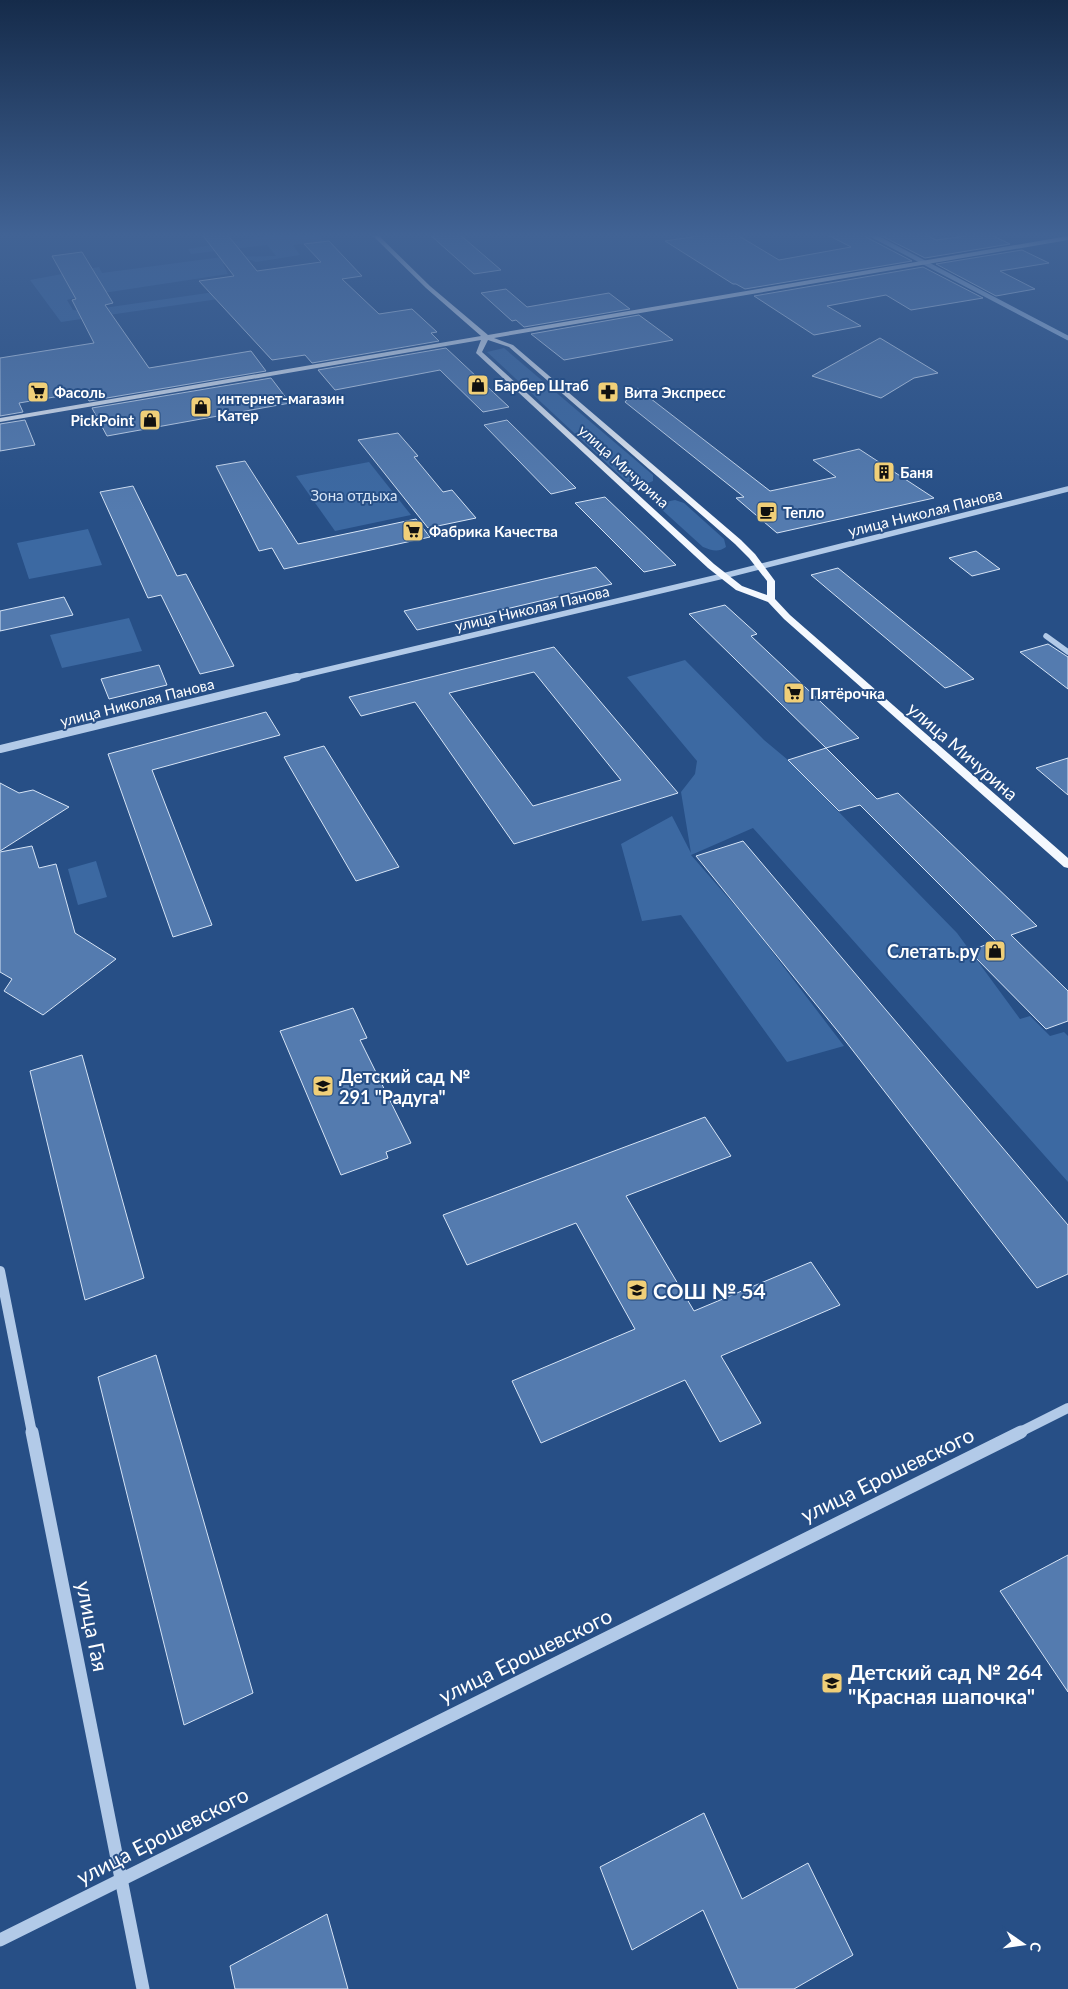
<svg xmlns="http://www.w3.org/2000/svg" width="1068" height="1989" font-family="Lato,sans-serif">
<style>
.green{fill:#3c69a2}
.building{fill:#547baf;stroke:#d6e4f6;fill-rule:evenodd}
.lines{fill:none;stroke-linecap:round;stroke-linejoin:round}
.minor-far4{stroke:#b2cae8;stroke-width:4.5}
.minor-far3{stroke:#b2cae8;stroke-width:5.5}
.minor-far2{stroke:#b2cae8;stroke-width:8}
.minor-far1{stroke:#b2cae8;stroke-width:10}
.minor{stroke:#b2cae8;stroke-width:13}
.major{fill:#f4f8fe;fill-rule:evenodd}
.labels{text-anchor:middle;dominant-baseline:central;stroke-width:4;stroke-linejoin:round;paint-order:stroke}
.far-poi-label{font-size:15px;font-weight:bold;fill:#fff;stroke:#274f86;text-anchor:start}
.far-street-label{font-size:15px;fill:#fff;stroke:#274f86}
.far-park-label{font-size:15px;fill:#d6e4f6;stroke:#274f86}
.street-label{font-size:18px;fill:#fff;stroke:#274f86}
.poi-label{font-size:18px;font-weight:bold;fill:#fff;stroke:#274f86;text-anchor:end}
.near-poi-label{font-size:21px;font-weight:bold;fill:#fff;stroke:#274f86;text-anchor:start}
.near-street-label{font-size:21px;fill:#fff;stroke:#274f86}
</style>
<rect width="100%" height="100%" fill="#274f86"/>
<!-- green -->
<g class="green">
<path d="M284,233H314L325,241L293,245L300,255L256,262L251,260L223,264L228,274L77,297L67,300L73,310L83,311L325,276L335,282L61,322L30,280L99,267L102,273L222,257L276,256L267,245L191,254L188,249Z"/>
<path d="M504,348L653,475V481L646,484L627,482L487,352Z"/>
<path d="M369,462L411,515L335,531L296,476Z"/>
<path d="M675,500L684,503L724,539L726,547C718,553 711,550 703,547L660,508L661,503Z"/>
<path d="M88,529L102,565L29,579L17,543Z"/>
<path d="M129,618L142,651L62,668L50,635Z"/>
<path d="M685,660L764,740L788,760L957,933L1020,1019L1030,1016L1050,1036L1064,1032L1068,1036V1182L753,828L691,855L751,924L844,1046L787,1062L681,915L642,921L621,844L672,816L691,853L681,792L695,774L697,761L627,677Z"/>
<path d="M96,861L107,897L78,905L68,869Z"/>
</g>
<!-- building -->
<g class="building">
<path d="M201,233H226L257,271L321,262L304,244L329,241L362,276L342,279L379,314L412,309L437,332L431,333L439,341L312,363L305,355L272,360L199,281L234,276Z"/>
<path d="M428,233H458L501,270L474,274Z"/>
<path d="M718,233H734L779,260L851,247L824,233H864L866,237L912,261L745,289L736,284H733L665,241Z"/>
<path d="M876,233H922L936,240L987,233L1010,244L925,258Z"/>
<path d="M1022,250L1049,263L1000,271L1035,289L996,296L936,264Z"/>
<path d="M82,252L113,303L105,305L149,368L251,351L266,371L89,401L84,392L19,403L23,412L0,416V358L94,343L72,300L76,299L52,256Z"/>
<path d="M923,267L983,298L911,310L886,295L827,306L861,326L814,335L754,296Z"/>
<path d="M506,289L527,307L609,293L630,309L524,327L516,320L512,321L481,293Z"/>
<path d="M639,315L673,340L564,360L531,334Z"/>
<path d="M880,338L938,373L914,378L881,398L812,376Z"/>
<path d="M446,348L509,407L483,412L440,370L335,390L318,370Z"/>
<path d="M271,378L290,403L107,436L92,408Z"/>
<path d="M637,388L770,491L836,477L813,460L859,449L934,498L777,533L736,498L744,497L625,402Z"/>
<path d="M25,420L35,445L0,451V424Z"/>
<path d="M507,420L576,488L551,494L484,425Z"/>
<path d="M398,433L418,456L414,457L443,492L452,490L476,518L428,528L358,440Z"/>
<path d="M245,461L298,544L416,519L430,537L284,569L272,548L259,551L216,466Z"/>
<path d="M133,486L177,576L186,574L234,666L200,674L161,595L148,598L100,492Z"/>
<path d="M605,497L676,565L644,572L575,503Z"/>
<path d="M976,551L1000,569L972,576L949,558Z"/>
<path d="M596,567L612,584L417,630L404,611Z"/>
<path d="M838,568L974,679L945,688L811,575Z"/>
<path d="M64,597L73,615L0,631V611Z"/>
<path d="M725,605L757,634L751,636L859,738L826,748L689,614Z"/>
<path d="M1048,644L1068,657V689L1020,652Z"/>
<path d="M554,647L678,793L514,844L415,702L361,716L349,697ZM534,672L621,780L533,806L449,693Z"/>
<path d="M159,665L167,685L109,699L101,679Z"/>
<path d="M266,712L280,735L152,770L212,925L173,937L108,754Z"/>
<path d="M324,746L399,867L356,881L284,757Z"/>
<path d="M826,748L877,799L898,793L1037,926L1011,935L1068,991V1021L1046,1029L969,951L996,941L860,805L839,811L788,760Z"/>
<path d="M1068,758V795L1036,768Z"/>
<path d="M0,783L19,793L33,790L69,807L0,851Z"/>
<path d="M743,841L1068,1225V1274L1037,1288L840,1034L696,856Z"/>
<path d="M32,846L39,868L56,864L75,933L116,959L43,1015L4,991L12,979L0,972V852Z"/>
<path d="M353,1008L367,1038L360,1040L411,1143L386,1152L388,1158L341,1175L280,1031Z"/>
<path d="M82,1055L144,1278L85,1300L30,1071Z"/>
<path d="M705,1117L731,1156L626,1196L694,1311L811,1262L840,1305L721,1356L761,1423L720,1442L685,1380L541,1443L512,1381L635,1329L576,1223L467,1265L443,1215Z"/>
<path d="M156,1355L253,1693L184,1725L98,1377Z"/>
<path d="M1068,1555V1692L1000,1591Z"/>
<path d="M704,1813L742,1899L808,1863L853,1955L794,1989H738L703,1910L632,1950L600,1867Z"/>
<path d="M327,1914L348,1989H235L230,1966Z"/>
</g>
<g class="lines">
<!-- minor-far4 -->
<path class="minor-far4" d="M868,233L1068,338"/>
<!-- minor-far3 -->
<g class="minor-far3">
<path d="M1046,636L1068,652"/>
<path d="M292,678L723,576L1068,489"/>
</g>
<!-- minor-far2 -->
<path class="minor-far2" d="M0,749L297,677"/>
<!-- minor-far1 -->
<g class="minor-far1">
<path d="M0,1271L32,1433"/>
<path d="M1018,1433L1068,1408"/>
</g>
<!-- minor -->
<g class="minor">
<path d="M32,1432L143,1989"/>
<path d="M0,1940L1021,1432"/>
</g>
<!-- major -->
<path class="major" d="M370,233H376L430,286L488,335L1068,236V240L494,338L513,345L741,540L755,554L775,581V599L790,615L1068,858V868L1064,867L784,619L768,602L736,590L708,568L476,353L481,340L0,422V418L481,336L426,288ZM488,340L509,347L735,544L749,558L767,581V595L742,586L714,564L482,352Z"/>
</g>
<!-- sky -->
<linearGradient id="sky" x2="0" y2="1"><stop stop-color="#152b4a"/><stop offset="0.46" stop-color="#416395"/><stop offset="1" stop-color="#416395" stop-opacity="0"/></linearGradient>
<rect width="1068" height="511" fill="url(#sky)"/>
<!-- icons -->
<defs>
<g id="shop-square" transform="scale(1.125)"><rect x="-9" y="-9" width="18" height="18" rx="4" fill="#f0cf78" stroke="#274f86"/><path d="M-5-2.5h2.3a2.7 3.5 0 0 1 5.4 0H5L5.5 6h-11ZM-1.5-2.5h3a1.5 2.3 0 0 0-3 0Z" fill="#111"/></g>
<g id="supermarket-square" transform="scale(1.125)"><rect x="-9" y="-9" width="18" height="18" rx="4" fill="#f0cf78" stroke="#274f86"/><path d="M-6-5.5h2.5l.6 2H6L4.5 2H-2.5L-4.4-4H-6ZM-1.5 3.2a1.3 1.3 0 1 0 .1 0ZM3 3.2a1.3 1.3 0 1 0 .1 0Z" fill="#111"/></g>
<g id="pharmacy-square" transform="scale(1.125)"><rect x="-9" y="-9" width="18" height="18" rx="4" fill="#f0cf78" stroke="#274f86"/><path d="M-2-6h4v4h4v4h-4v4h-4v-4h-4v-4h4Z" fill="#111"/></g>
<g id="building-square" transform="scale(1.125)"><rect x="-9" y="-9" width="18" height="18" rx="4" fill="#f0cf78" stroke="#274f86"/><path d="M-4-6H4V6H1V3H-1V6H-4ZM-2.5-4.3h1.7v1.8h-1.7ZM.8-4.3h1.7v1.8H.8ZM-2.5-1h1.7V.8h-1.7ZM.8-1h1.7V.8H.8Z" fill="#111"/></g>
<g id="cafe-square" transform="scale(1.125)"><rect x="-9" y="-9" width="18" height="18" rx="4" fill="#f0cf78" stroke="#274f86"/><path d="M-5.5-4.5H6V0H3Q3 3.5 0 3.5H-2.5Q-5.5 3.5-5.5 0ZM3-3.2v2h1.7v-2ZM-6 4.5H4V6H-6Z" fill="#111"/></g>
<g id="school-square" transform="scale(1.125)"><rect x="-9" y="-9" width="18" height="18" rx="4" fill="#f0cf78" stroke="#274f86"/><path d="M0-5L7-2L0 1L-7-2ZM-4 1L0 2.5L4 1V4Q0 6-4 4Z" fill="#111"/></g>
</defs>
<g fill-rule="evenodd">
<use href="#shop-square" x="478" y="385"/>
<use href="#supermarket-square" x="38" y="392"/>
<use href="#pharmacy-square" x="608" y="392"/>
<use href="#shop-square" x="201" y="407"/>
<use href="#shop-square" x="150" y="420"/>
<use href="#building-square" x="884" y="472"/>
<use href="#cafe-square" x="767" y="512"/>
<use href="#supermarket-square" x="413" y="531"/>
<use href="#supermarket-square" x="794" y="693"/>
<use href="#shop-square" x="995" y="951"/>
<use href="#school-square" x="323" y="1086"/>
<use href="#school-square" x="637" y="1290"/>
<use href="#school-square" x="832" y="1683"/>
</g>
<g class="labels">
<!-- far-poi labels -->
<g class="far-poi-label">
<text x="494" y="385">Барбер Штаб</text>
<text x="54" y="392">Фасоль</text>
<text x="624" y="392">Вита Экспресс</text>
<text x="217" y="398">интернет-магазин<tspan x="217" dy="17">Катер</tspan></text>
<text x="134" y="420" text-anchor="end">PickPoint</text>
<text x="900" y="472">Баня</text>
<text x="783" y="512">Тепло</text>
<text x="429" y="531">Фабрика Качества</text>
<text x="810" y="693">Пятёрочка</text>
</g>
<!-- far-street labels -->
<g class="far-street-label">
<text transform="translate(624 466) rotate(42)">улица Мичурина</text>
<text transform="translate(925 512) rotate(-14)">улица Николая Панова</text>
<text transform="translate(532 608) rotate(-13)">улица Николая Панова</text>
<text transform="translate(137 702) rotate(-14)">улица Николая Панова</text>
</g>
<!-- far-park labels -->
<g class="far-park-label">
<text x="354" y="495">Зона отдыха</text>
</g>
<!-- street labels -->
<g class="street-label">
<text transform="translate(963 751) rotate(41)">улица Мичурина</text>
</g>
<!-- poi labels -->
<g class="poi-label">
<text x="979" y="951">Слетать.ру</text>
<text x="339" y="1076" text-anchor="start">Детский сад №<tspan x="339" dy="21">291 "Радуга"</tspan></text>
</g>
<!-- near-poi labels -->
<g class="near-poi-label">
<text x="653" y="1290">СОШ № 54</text>
<text x="848" y="1671">Детский сад № 264<tspan x="848" dy="24">"Красная шапочка"</tspan></text>
</g>
<!-- near-street labels -->
<g class="near-street-label">
<text transform="translate(887 1474) rotate(-26)">улица Ерошевского</text>
<text transform="translate(93 1626) rotate(79)">улица Гая</text>
<text transform="translate(525 1655) rotate(-26)">улица Ерошевского</text>
<text transform="translate(162 1835) rotate(-27)">улица Ерошевского</text>
</g>
</g>
<!-- north arrow -->
<g transform="translate(1023 1944) rotate(103)" stroke="#274f86" stroke-width="4" paint-order="stroke">
<path d="M0-4L9 19L0 12L-9 19Z" fill="#ffffff"/>
<text y="-8" font-size="14" font-weight="bold" text-anchor="middle" fill="#ffffff">С</text>
</g>
</svg>
